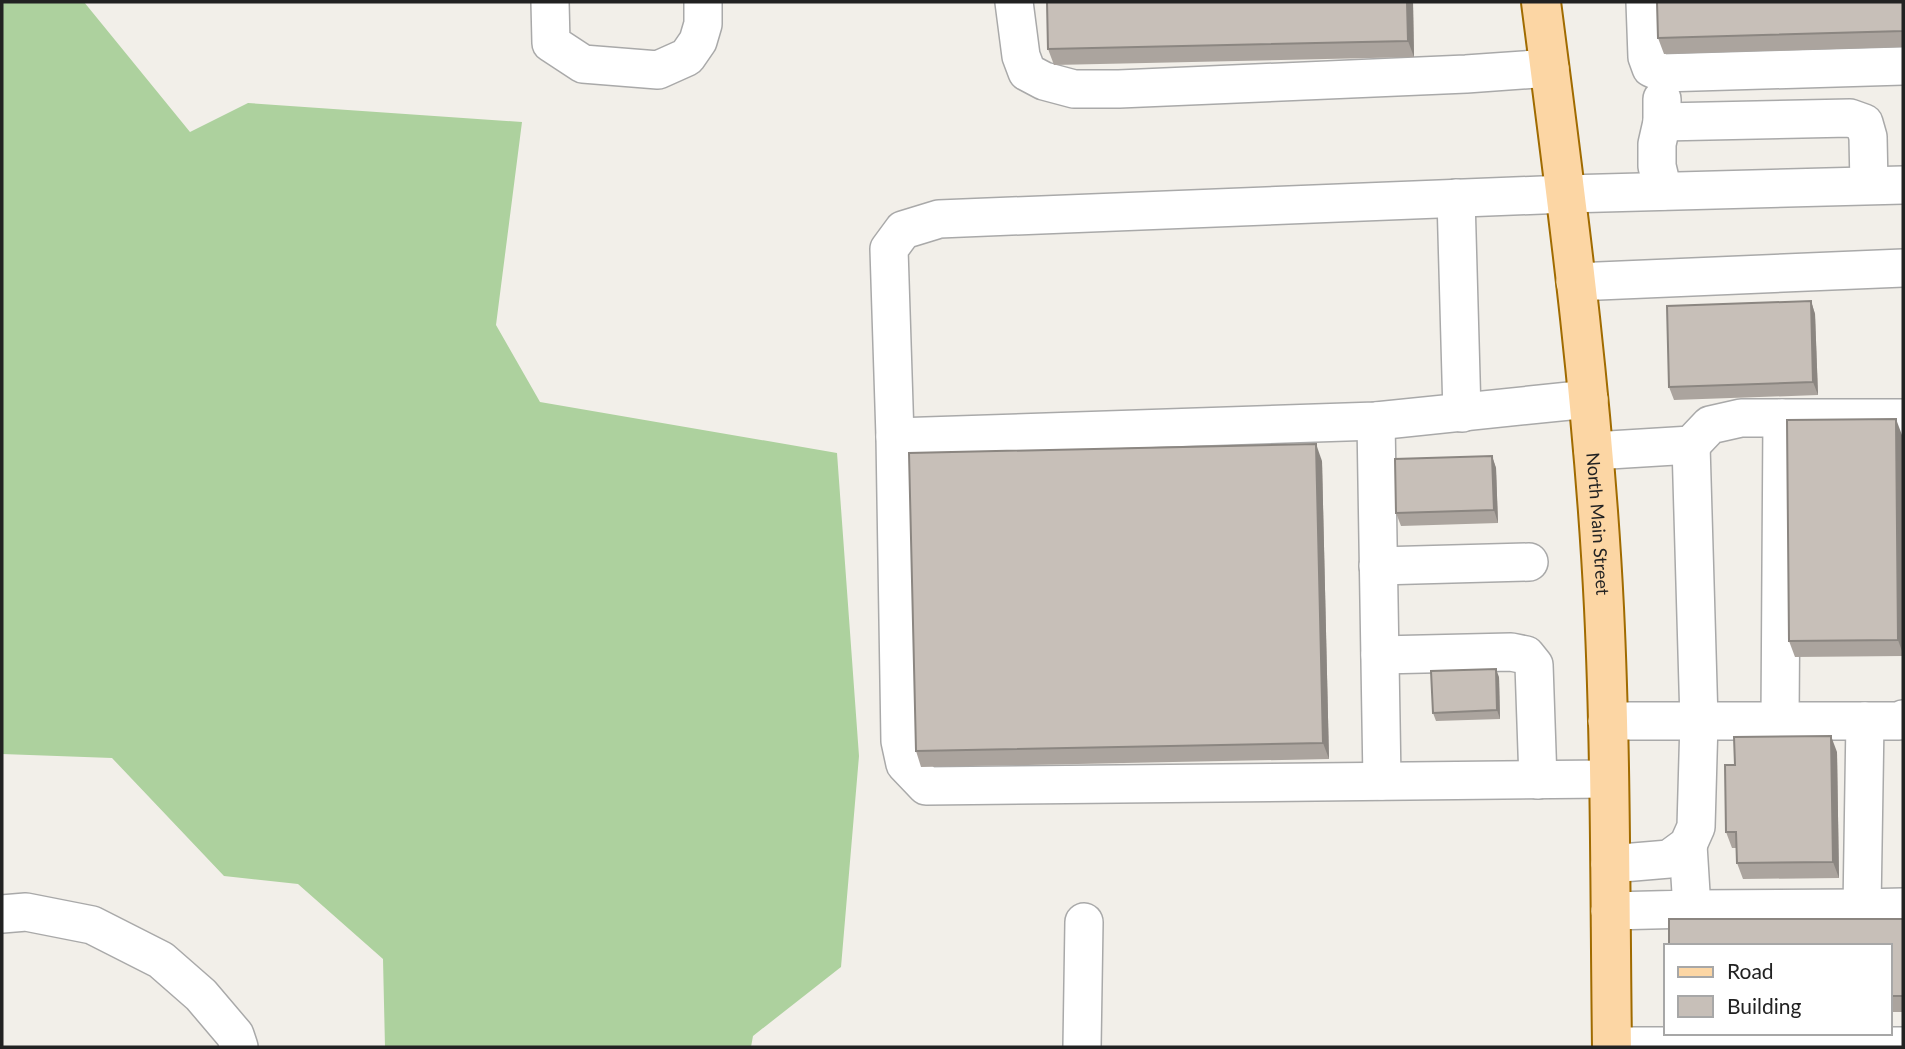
<svg xmlns="http://www.w3.org/2000/svg" width="1905" height="1049" font-family="Lato,sans-serif">
<style>
.forest{fill:#add19e}
.lines{fill:none;stroke-linecap:round;stroke-linejoin:round}
.minor-casing{stroke:#a9a9a9;stroke-width:40}
.major-casing{stroke:#a06b00;stroke-width:42}
.minor{stroke:#fff;stroke-width:37}
.major{stroke:#fcd6a4;stroke-width:38}
.wall{fill:#aba49e}
.shaded-wall{fill:#8b8681}
.building{fill:#c7bfb8;stroke:#8b8681;stroke-width:2}
.labels{text-anchor:middle;dominant-baseline:central;stroke-width:7;stroke-linejoin:round;paint-order:stroke}
.street-label{font-size:18px;fill:#222;stroke:#fff}
</style>
<rect width="100%" height="100%" fill="#f2efe9"/>
<!-- forest -->
<path class="forest" d="M2,2H84L190,132L248,103L522,122L496,325L540,402L837,453L859,756L841,967L753,1036L751,1047H385L383,959L298,884L224,876L112,758L2,754Z"/>
<g class="lines">
<!-- minor casing -->
<g class="minor-casing">
<g id="minor">
<path d="M550,2L551,43L583,64L658,70L687,57L698,41L703,24V2"/>
<path d="M1014,2L1021,56L1027,72L1044,81L1074,89H1119L1466,74L1550,68"/>
<path d="M1645,2L1647,57L1651,68L1662,73L1903,66"/>
<path d="M1662,99V122L1657,144V166L1663,191"/>
<path d="M1662,122L1850,118L1864,123L1868,137L1869,185"/>
<path d="M1456,198L1462,413"/>
<path d="M1575,282L1903,268"/>
<path d="M1376,421L1382,781"/>
<path d="M895,437L1376,421L1589,399"/>
<path d="M1593,451L1691,445L1710,425L1741,418H1903"/>
<path d="M1378,566L1529,562"/>
<path d="M1380,655L1511,652L1526,655L1534,665L1538,780"/>
<path d="M1607,721H1899L1903,719"/>
<path d="M1780,721L1782,418"/>
<path d="M1865,721L1862,908L1903,907"/>
<path d="M1609,779L926,786L905,764L900,741L895,437L889,249L903,230L939,219L1566,194L1903,185"/>
<path d="M1610,864L1669,859L1688,845L1696,827L1699,721L1691,445"/>
<path d="M1692,909L1862,908"/>
<path d="M1610,911L1692,909L1688,845"/>
<path d="M2,914L26,912L92,925L161,960L201,995L235,1035L239,1047"/>
<path d="M1612,1046H1903"/>
<path d="M1082,1047L1084,922"/>
</g>
</g>
<!-- major casing -->
<g class="major-casing">
<g id="major">
<path id="s1" d="M1541,2C1567,203 1594,405 1604,608C1611,754 1610,901 1612,1047"/>
</g>
</g>
<!-- minor -->
<use href="#minor" class="minor"/>
<!-- major -->
<use href="#major" class="major"/>
</g>
<!-- wall -->
<g class="wall">
<path d="M1413,2L1414,57L1054,65L1048,49Z"/>
<path d="M1903,2V47L1664,54L1658,38Z"/>
<path d="M1811,301L1815,314L1818,395L1674,400L1669,387Z"/>
<path d="M1902,435L1903,656L1795,657L1789,641Z"/>
<path d="M1492,456L1496,468L1498,523L1401,526L1396,513Z"/>
<path d="M1322,461L1329,759L921,767L916,751Z"/>
<path d="M1499,677L1500,719L1436,721L1433,713Z"/>
<path d="M1837,752L1839,878L1743,879L1737,863L1736,848H1732L1726,832Z"/>
<path d="M1903,919V1012H1889V946Z"/>
</g>
<!-- shaded-wall -->
<g class="shaded-wall">
<path d="M1407,2H1413L1414,57L1408,41Z"/>
<path d="M1811,301L1815,314L1818,395L1813,382Z"/>
<path d="M1896,419L1902,435L1903,654L1898,640Z"/>
<path d="M1316,444L1322,461L1329,759L1323,743Z"/>
<path d="M1492,456L1496,468L1498,523L1494,510Z"/>
<path d="M1496,669L1499,677L1500,719L1497,710Z"/>
<path d="M1831,736L1837,752L1839,878L1833,862Z"/>
</g>
<!-- building -->
<g class="building">
<path d="M1047,2H1407L1408,41L1048,49Z"/>
<path d="M1657,2H1903V31L1658,38Z"/>
<path d="M1811,301L1813,382L1669,387L1667,306Z"/>
<path d="M1896,419L1898,640L1789,641L1787,420Z"/>
<path d="M1316,444L1323,743L916,751L909,453Z"/>
<path d="M1492,456L1494,510L1396,513L1395,459Z"/>
<path d="M1496,669L1497,710L1433,713L1431,671Z"/>
<path d="M1831,736L1833,862L1737,863L1736,832H1726L1725,765H1735L1734,737Z"/>
<path d="M1669,919H1903V996H1889V946H1669Z"/>
</g>
<g class="labels">
<!-- street labels -->
<g class="street-label">
<text stroke="none"><textPath href="#s1" startOffset="525">North Main Street</textPath></text>
</g>
</g>
<!-- border -->
<rect width="1905" height="1049" fill="none" stroke="#222222" stroke-width="7"/>
<!-- legend -->
<rect x="1664" y="944" width="228" height="91" fill="#ffffff" stroke="#a7a7a7" stroke-width="2"/>
<rect x="1678" y="967" width="35" height="10" fill="#fcd6a4" stroke="#a7a7a7" stroke-width="2"/>
<text x="1727" y="979" font-size="21" fill="#222222">Road</text>
<rect x="1678" y="996" width="35" height="21" fill="#c7bfb8" stroke="#a7a7a7" stroke-width="2"/>
<text x="1727" y="1014" font-size="21" fill="#222222">Building</text>
</svg>
